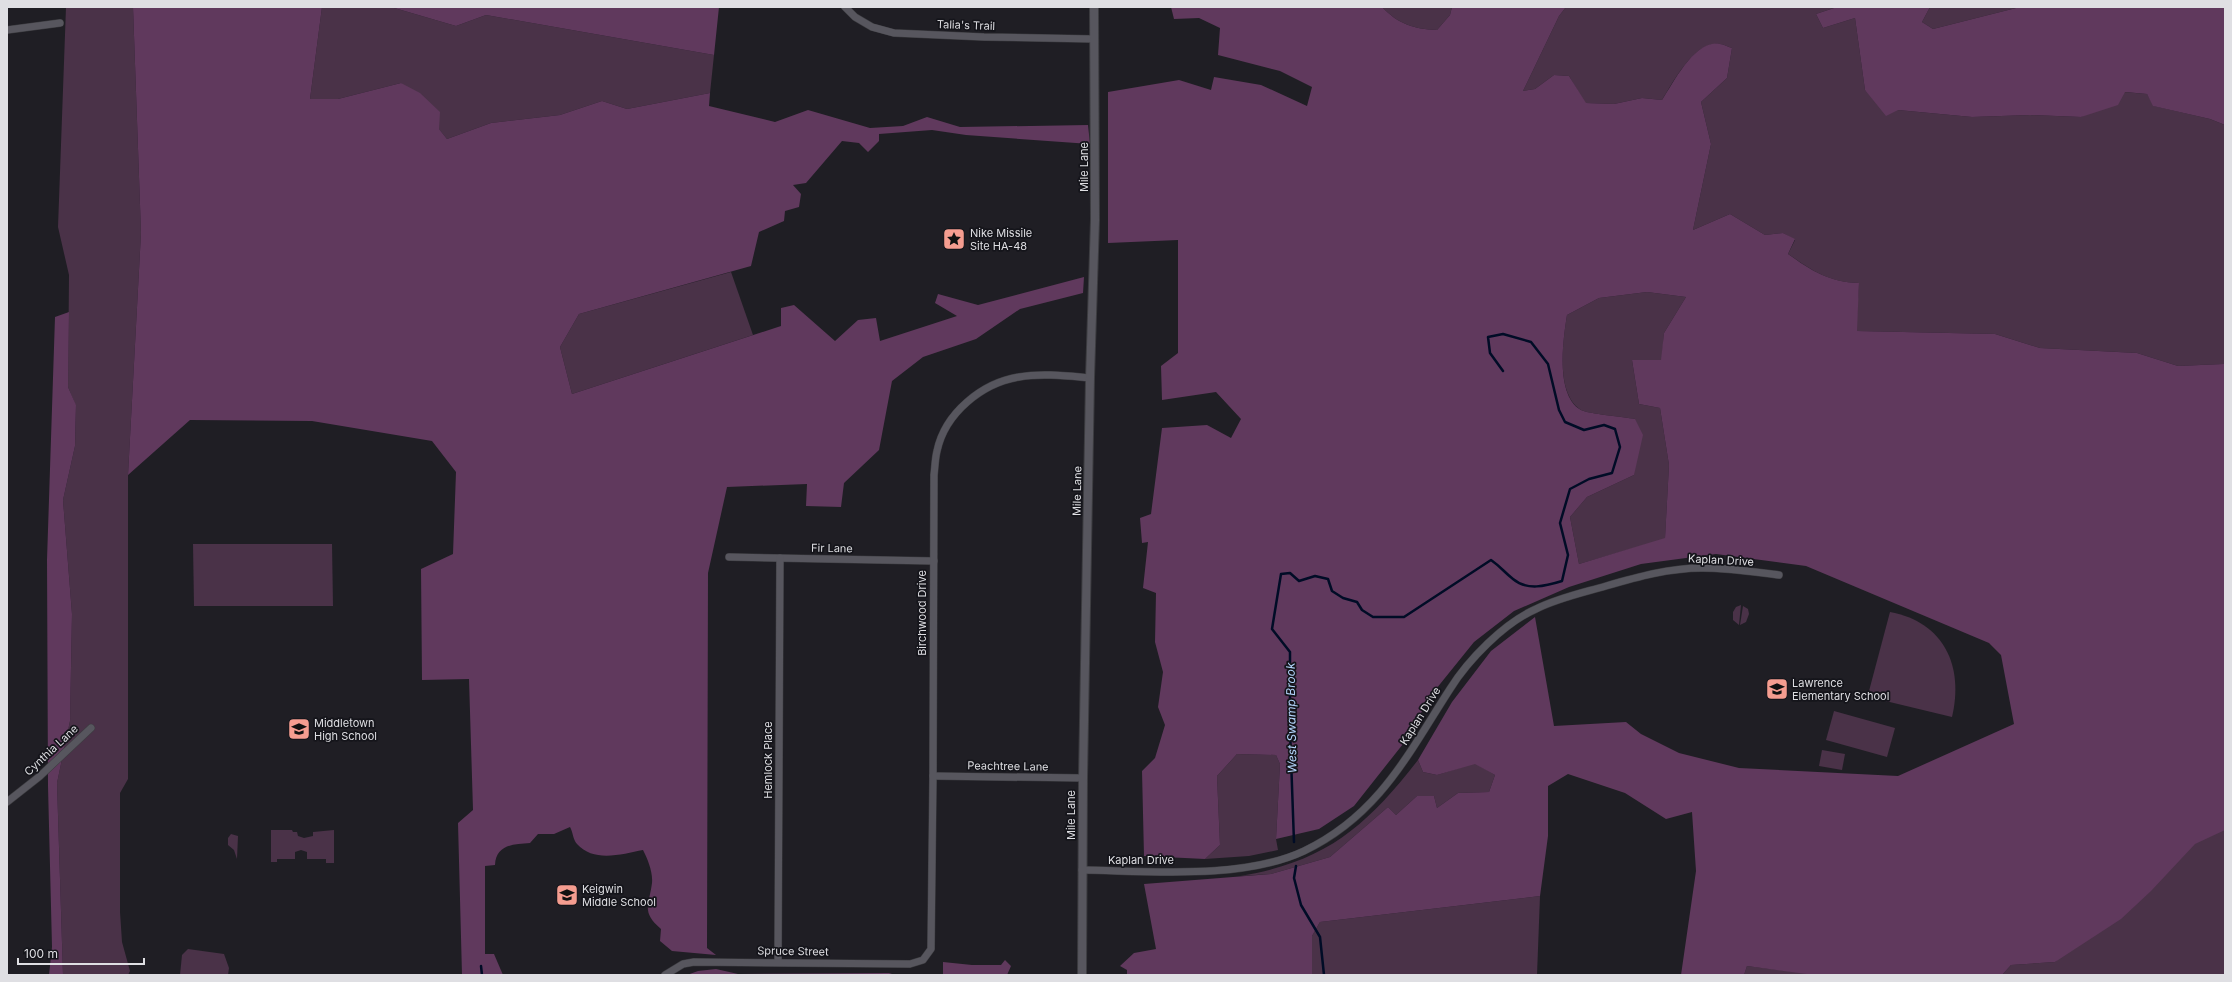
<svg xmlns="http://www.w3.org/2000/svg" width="2232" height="982" font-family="Inter,sans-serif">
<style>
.green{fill:#4a3248}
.forest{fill:#60395d;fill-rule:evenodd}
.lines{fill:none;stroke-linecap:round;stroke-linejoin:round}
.stream{stroke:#000c26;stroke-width:2.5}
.minor-casing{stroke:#3c3c40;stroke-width:8}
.tertiary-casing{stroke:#3c3c40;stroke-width:10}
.minor{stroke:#57565e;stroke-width:7}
.tertiary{stroke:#57565e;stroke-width:8}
.labels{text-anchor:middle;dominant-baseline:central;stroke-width:3.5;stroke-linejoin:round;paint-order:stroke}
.street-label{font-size:11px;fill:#dfdfe3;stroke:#15151b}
.poi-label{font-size:11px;fill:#dfdfe3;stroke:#15151b;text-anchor:start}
.water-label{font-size:12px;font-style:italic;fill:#b3d5fb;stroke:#15151b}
</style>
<rect width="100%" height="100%" fill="#1f1e24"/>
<!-- green -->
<g class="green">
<path d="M66,7H133L141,233L128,475V779L120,793V912L122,942L130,971L128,975H63L57,783L70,721L72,614L63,500L75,446L76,406L68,387L69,275L58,227Z"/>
<path d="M322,7H391L456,26L486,15L714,55L710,93L627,109L602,101L560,115L491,123L447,139L401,83L338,99H310Z"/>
<path d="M1382,7H1452L1450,15L1437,30C1414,29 1398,24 1382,7Z"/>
<path d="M1566,7H1837L1816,14L1823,28L1855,18L1865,90L1898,110L1972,117L2030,115L2081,117L2124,92L2147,94L2154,106L2210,119L2225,125V362L2223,364L2178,366L2137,353L2040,348L1995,334L1856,331L1859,283C1828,282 1813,271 1788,254L1795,240L1783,233L1765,235L1730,214L1693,230L1711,144L1701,102L1727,78L1732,48C1728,47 1724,44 1720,44C1695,40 1673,82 1662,100L1642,98L1614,104L1585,103L1569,76L1554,75L1535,89L1523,91L1559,16Z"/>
<path d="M1930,7H2020L1933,29L1922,22Z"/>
<path d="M731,272L753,335L572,394L560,347L579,314Z"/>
<path d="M1647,292L1686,297L1664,333L1662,360H1632L1639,404L1660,408L1669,465L1665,539L1579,564L1570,517L1587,497L1634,475L1635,419C1624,417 1589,414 1581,410C1555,394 1563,340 1567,315L1599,298Z"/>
<path d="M193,544H332L333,606H194Z"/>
<path d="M1741,605L1739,625L1733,620V612L1736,607Z"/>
<path d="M1743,606L1748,609L1749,614L1746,622L1740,625Z"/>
<path d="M1890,612C1944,622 1964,666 1952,717L1873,698L1869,691Z"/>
<path d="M1834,711L1895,728L1887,757L1826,740Z"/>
<path d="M1822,750L1845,754L1842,770L1819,766Z"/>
<path d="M1237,754L1276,755L1280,764L1276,839L1278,850L1249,856L1205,859L1220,845L1217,776Z"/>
<path d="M1418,760L1423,772L1437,775L1475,763L1495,775L1489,792L1458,793L1437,808L1434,796H1417L1396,815L1388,807L1330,857L1271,874L1240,876C1325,862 1366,827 1418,760Z"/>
<path d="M2225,796V975H2002L2011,965L2055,962Z"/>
<path d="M271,830H292L293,832H297L298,836L304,838L313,836V832L334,830V863H326V859H307V852L301,850L295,852V859H277V862H271Z"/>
<path d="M231,834L238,836L237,859L234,850L228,845V838Z"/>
<path d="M1540,896L1537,975H1312V936L1320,922Z"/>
<path d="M188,949L224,954L229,968L228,975H180L182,955Z"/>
<path d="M1747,966L1813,974L1814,975H1744Z"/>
</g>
<!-- forest -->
<g class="forest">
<path d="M133,7H322L310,99H338L401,83L420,93L440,112L439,129L447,139L491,123L560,115L602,101L627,109L710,93L709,106L775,122L808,110L870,128L903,126L927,117L960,127L1088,125L1090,144L966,135L932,130L879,134V141L868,152L859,143L842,141L806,183L793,185L801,194L799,207L785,211L784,221L759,232L751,266L579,314L560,347L572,394L781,326V308L794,305L835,341L858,320L876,318L880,341L957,316L935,303L938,294L978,305L1084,277L1083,293L1020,309L976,339L923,357L892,381L879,450L844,483L841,507L806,506L807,484L727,487L708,573L707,948L716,955L672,951L660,941L661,929C641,912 649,906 652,883C653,872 648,860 643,850C622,854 594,863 577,844C573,840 573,832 570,827L554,834H538L530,843C513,844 496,845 495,865L485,866V954H494L503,975H462L458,823L473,810L469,679L422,680L421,569L453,554L456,472L432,441L312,421L190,420L128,475L141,233Z"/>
<path d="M391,7H719L714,55L486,15L456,26Z"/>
<path d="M1171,7H1382C1398,24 1414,29 1437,30L1450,15L1452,7H1566L1559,16L1523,91L1535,89L1554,75L1569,76L1586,103L1614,104L1642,98L1662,100C1674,82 1695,39 1720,44C1724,44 1728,47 1732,48L1727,78L1701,102L1711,144L1693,230L1730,214L1765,235L1783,233L1795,239L1788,254C1812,271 1829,282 1859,283L1857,331L1995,334L2040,348L2137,353L2178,366L2223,364L2225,362V830L2195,844L2151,891L2121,919L2055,962L2011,965L2002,975H1814L1747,966L1744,975H1681L1696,871L1692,812L1666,819L1625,793L1568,774L1548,786V836L1540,896L1320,922L1312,936V975H1127V970L1120,966L1134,953L1156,949L1144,884L1271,874L1330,857L1388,807L1396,815L1417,796H1434L1437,808L1458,793L1489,792L1495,775L1475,764L1437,775L1423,772L1418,760L1452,702L1491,651L1535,617L1554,726L1626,722L1641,734L1679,753L1739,768L1898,776L2014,724L2001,655L1989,643L1806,566L1716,554L1641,564L1569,587L1514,611L1474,642L1432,694L1403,744L1354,806L1319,829L1276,839L1280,764L1276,755L1237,754L1217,776L1220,845L1205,859L1144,856L1142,771L1155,758L1165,725L1158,707L1163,672L1155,642L1156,593L1143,588L1148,542L1142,543L1140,518L1151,514L1162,428L1207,425L1231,438L1241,419L1216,392L1162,400L1161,366L1178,353V240L1108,243V92L1179,80L1211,90L1214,77L1261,85L1307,106L1312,87L1280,71L1218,55L1220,28L1199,18L1174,19ZM1647,292L1686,297L1664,333L1661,360H1632L1639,404L1660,408L1669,465L1665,538L1579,564L1570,517L1587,497L1634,475L1643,435L1635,419C1624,417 1589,414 1581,410C1555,395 1563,340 1567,315L1599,298Z"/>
<path d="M1837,7H1930L1922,22L1933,29L2020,7H2225V125L2210,119L2153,106L2147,94L2125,92L2118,105L2081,117L2030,115L1972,117L1898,110L1886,116L1865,90L1855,18L1823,28L1816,14Z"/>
<path d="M69,312L68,387L76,405L75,446L63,500L72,614L70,721L57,783L63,975H49L52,947L48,786L47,560L55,317Z"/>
<path d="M1005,960L1011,966L1007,975H943V962L972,965H1001Z"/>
<path d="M716,969L738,974L889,973L895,975H687L698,971Z"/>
</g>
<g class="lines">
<!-- stream -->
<g class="stream">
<path d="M1294,842L1290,730V652L1272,629L1281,574L1290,573L1299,581L1315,576L1328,579L1332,591L1343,598L1357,602L1362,610L1373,617H1404L1491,560C1501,567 1504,572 1513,579C1527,591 1546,586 1562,581L1568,555L1560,523L1570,489L1589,479L1612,473L1620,447L1615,429L1604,425L1584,430L1565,422L1559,410L1548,364L1531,342L1503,334L1488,337L1490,353L1503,371"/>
<path d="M1296,866L1294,878L1301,905L1320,937L1324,975"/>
<path d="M481,966L482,975"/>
</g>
<!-- minor casing -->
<g class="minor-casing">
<g id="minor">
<path d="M845,7L855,17L872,27L894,33L984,37L1094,39"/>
<path d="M7,30L60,23"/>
<path d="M729,557L934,561"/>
<path d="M933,776L1083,778"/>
<path d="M7,802L40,776L91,728"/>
<path d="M1082,870C1150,871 1242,880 1304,851C1379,815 1408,754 1450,689C1468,660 1504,623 1536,609C1558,598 1582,593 1606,586C1637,577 1669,568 1702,568C1728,568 1754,572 1779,575"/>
<path d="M778,962L780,558"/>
<path d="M665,975L683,964L694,962L910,964L923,960L931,949L933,776L934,475C935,467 935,459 937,451C945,413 982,383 1019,377C1042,373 1067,376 1090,378"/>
</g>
</g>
<!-- tertiary casing -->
<g class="tertiary-casing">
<path id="tertiary" d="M1082,975L1083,778L1090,378L1095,220L1094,7"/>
</g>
<!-- minor -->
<use href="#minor" class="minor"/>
<!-- tertiary -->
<use href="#tertiary" class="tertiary"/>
</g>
<!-- icons -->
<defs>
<g id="sight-square" transform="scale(1.15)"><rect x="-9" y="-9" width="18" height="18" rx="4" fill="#f59d90" stroke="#15151b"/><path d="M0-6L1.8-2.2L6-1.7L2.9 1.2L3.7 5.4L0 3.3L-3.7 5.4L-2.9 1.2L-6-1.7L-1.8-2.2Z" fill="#111"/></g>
<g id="school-square" transform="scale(1.15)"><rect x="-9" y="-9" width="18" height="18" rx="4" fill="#f59d90" stroke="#15151b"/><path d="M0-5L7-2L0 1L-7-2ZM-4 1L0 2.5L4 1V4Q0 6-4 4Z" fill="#111"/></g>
</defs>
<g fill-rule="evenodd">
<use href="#sight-square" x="954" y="239"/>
<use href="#school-square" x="1777" y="689"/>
<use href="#school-square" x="299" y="729"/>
<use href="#school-square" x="567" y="895"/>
</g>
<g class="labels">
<!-- street labels -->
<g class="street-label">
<text transform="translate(966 25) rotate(2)">Talia's Trail</text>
<text transform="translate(1084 167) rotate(-90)">Mile Lane</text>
<text transform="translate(1077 491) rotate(-89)">Mile Lane</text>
<text transform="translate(832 548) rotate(1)">Fir Lane</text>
<text transform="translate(1721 560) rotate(3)">Kaplan Drive</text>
<text transform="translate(922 613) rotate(-90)">Birchwood Drive</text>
<text transform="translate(1420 716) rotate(-58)">Kaplan Drive</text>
<text transform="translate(51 750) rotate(-43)">Cynthia Lane</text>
<text transform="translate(768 760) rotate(-90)">Hemlock Place</text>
<text transform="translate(1008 766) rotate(1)">Peachtree Lane</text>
<text transform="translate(1071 815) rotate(-90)">Mile Lane</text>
<text x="1141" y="860">Kaplan Drive</text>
<text transform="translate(793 951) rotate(1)">Spruce Street</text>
</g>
<!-- poi labels -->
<g class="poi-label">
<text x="970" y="233">Nike Missile<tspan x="970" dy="13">Site HA-48</tspan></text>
<text x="1792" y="683">Lawrence<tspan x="1792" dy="13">Elementary School</tspan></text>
<text x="314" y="723">Middletown<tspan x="314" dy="13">High School</tspan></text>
<text x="582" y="889">Keigwin<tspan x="582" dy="13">Middle School</tspan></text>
</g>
<!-- water labels -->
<g class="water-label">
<text transform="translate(1291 718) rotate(-91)">West Swamp Brook</text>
</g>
</g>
<!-- border -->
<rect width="2232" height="982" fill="none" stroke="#dfdfe3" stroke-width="16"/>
<!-- scale -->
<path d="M18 958v6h126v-6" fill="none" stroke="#dfdfe3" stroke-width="2"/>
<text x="24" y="958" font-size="12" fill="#dfdfe3" stroke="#15151b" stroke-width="3" paint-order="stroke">100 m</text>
</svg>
